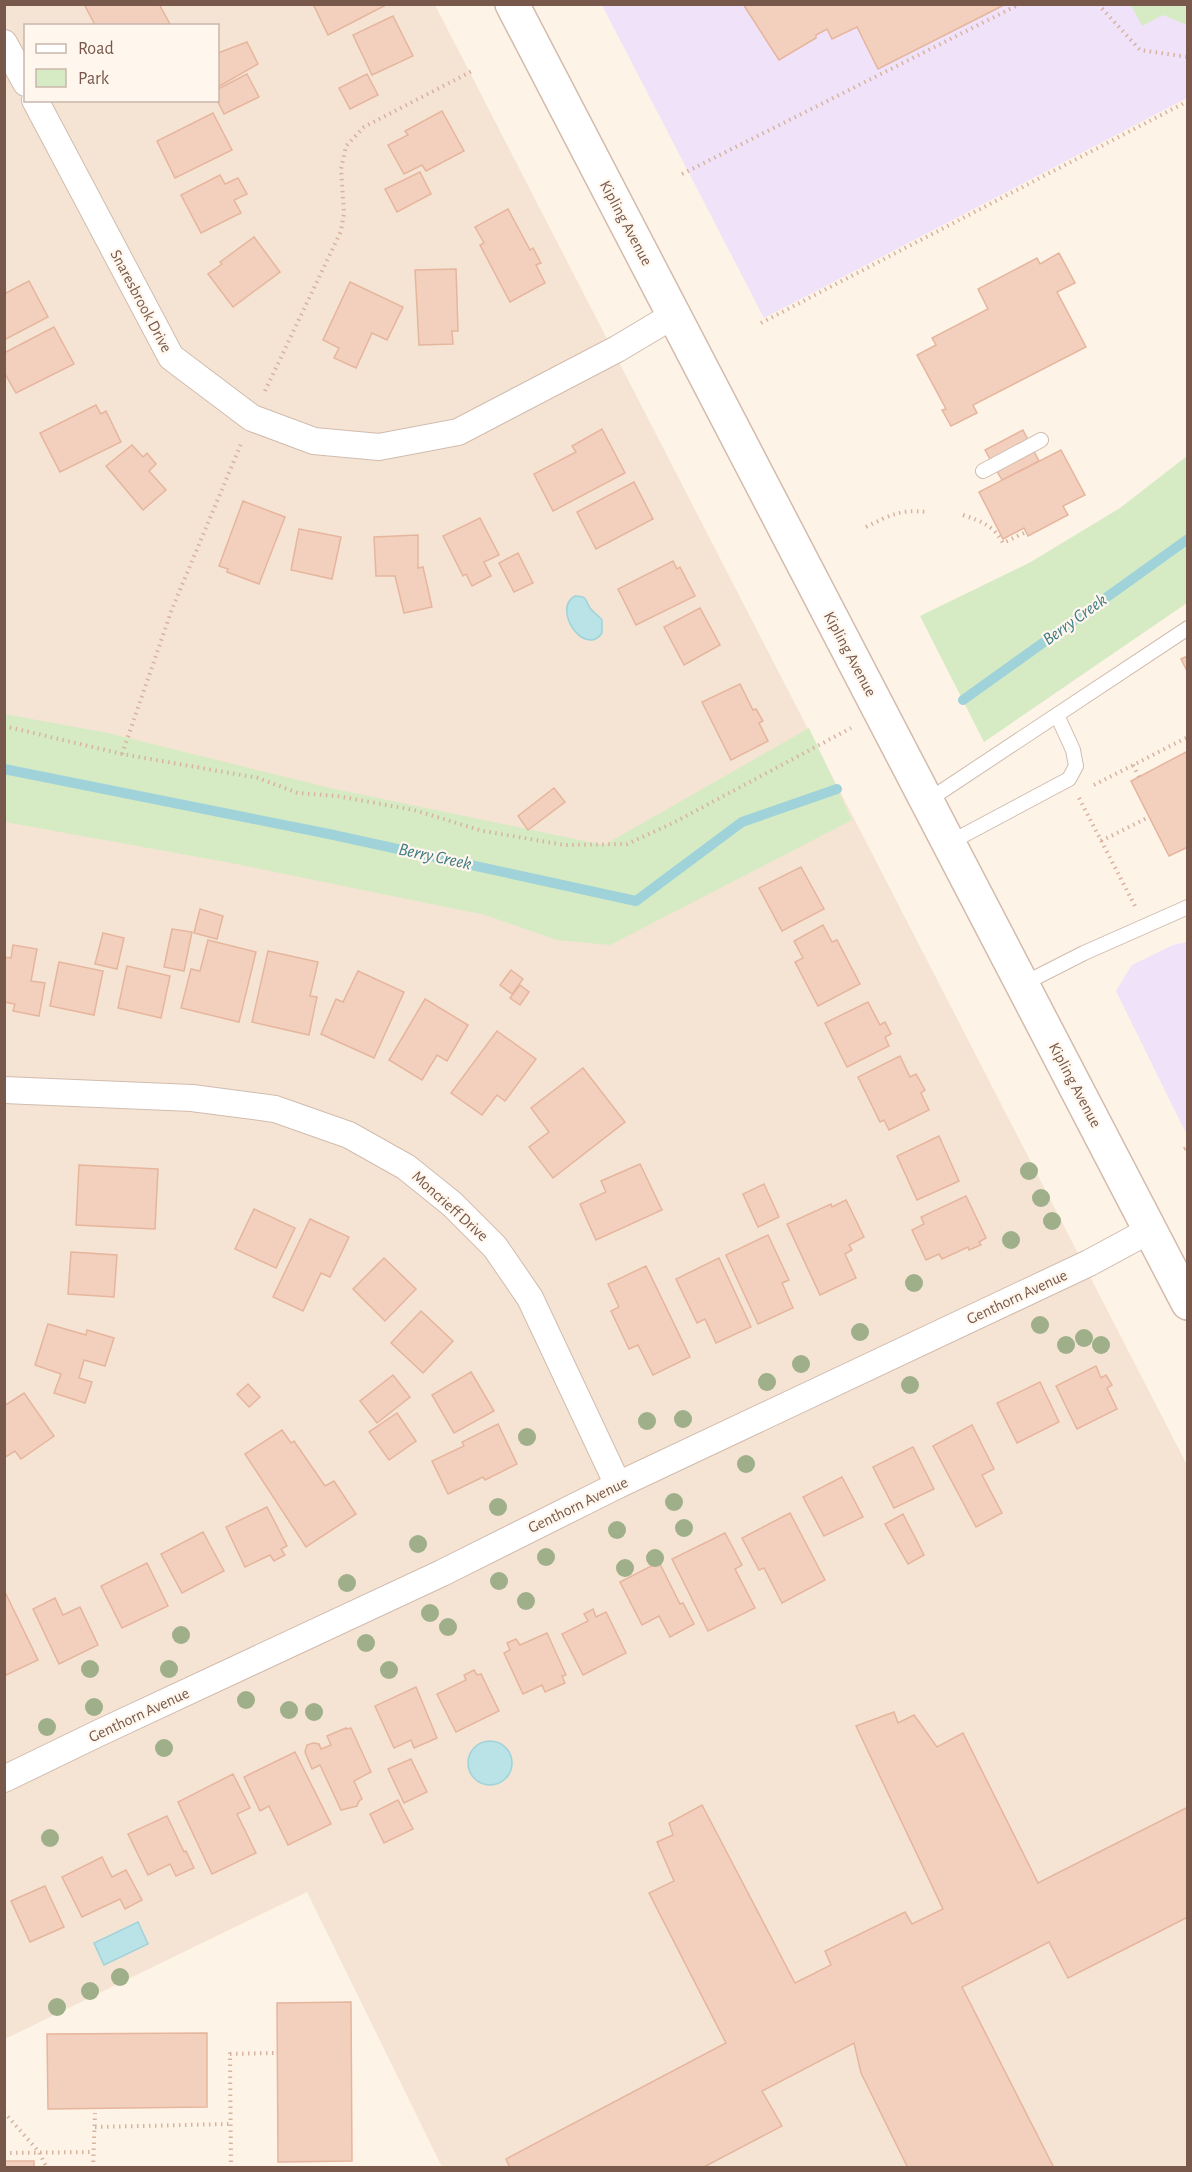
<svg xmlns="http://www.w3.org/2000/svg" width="1192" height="2172" font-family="'Alegreya Sans',sans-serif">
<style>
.residential{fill:#f5e4d4;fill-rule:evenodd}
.education{fill:#f0e2f9}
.green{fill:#d6ebc4}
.water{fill:#b9e3e7;stroke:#9fd3d9;stroke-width:1.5}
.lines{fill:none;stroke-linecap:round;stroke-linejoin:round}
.stream{stroke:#9fd3d9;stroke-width:10}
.building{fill:#f3d0bd;stroke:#e6b59d;stroke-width:1.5}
.service-casing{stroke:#d1bcae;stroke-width:16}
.minor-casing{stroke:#d1bcae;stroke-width:28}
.secondary-casing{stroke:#d4bbac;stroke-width:36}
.path{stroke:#d8b3a0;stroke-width:4;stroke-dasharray:1.5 4.5;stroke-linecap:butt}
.service{stroke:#fff;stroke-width:14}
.minor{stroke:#fff;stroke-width:26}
.secondary{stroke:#fff;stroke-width:33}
.tree{fill:#9faf8a}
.labels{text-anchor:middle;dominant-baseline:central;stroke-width:4.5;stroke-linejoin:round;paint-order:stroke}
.street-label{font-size:16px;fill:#77584a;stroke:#fff7ed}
.water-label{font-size:18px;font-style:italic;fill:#3f7b83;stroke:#fff7ed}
</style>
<rect width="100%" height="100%" fill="#fdf3e6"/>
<!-- residential -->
<path class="residential" d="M5,5H435L1187,1465V2167H442L307,1892L5,2039ZM26,26H218V100H26Z"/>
<!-- education -->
<g class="education">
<path d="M602,5H1187V98L764,318Z"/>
<path d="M1187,942H1188L1187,1135L1116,991L1132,965L1173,945Z"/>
</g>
<!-- green -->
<g class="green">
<path d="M1131,5H1187V25L1163,15L1142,26Z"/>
<path d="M1187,456V603L984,742L920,616L1029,563L1120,508Z"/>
<path d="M4,714L108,733L330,788L604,845L809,728L852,820L610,945L557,940L485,915L231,863L5,822Z"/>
</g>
<!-- water -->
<g class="water">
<path d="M575,596C588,596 585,600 590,608C593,612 598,615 602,620V633C585,658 551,609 575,596Z"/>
<circle cx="490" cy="1763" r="22"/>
<path d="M138,1922L148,1944L104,1965L94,1943Z"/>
</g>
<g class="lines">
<!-- stream -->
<g class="stream">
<path d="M963,700L1188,539"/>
<path d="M4,769L329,834L636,901L742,822L837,789"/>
</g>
</g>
<!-- building -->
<g class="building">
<path d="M84,4H159L171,26H90L94,23Z"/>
<path d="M313,4H386V5L328,35Z"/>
<path d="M743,4H1006L878,69L857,27L832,39L827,29L816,35V38L779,60Z"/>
<path d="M393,16L413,56L372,75L353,35Z"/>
<path d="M247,42L258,64L218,87V53Z"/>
<path d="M247,74L259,97L224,114L217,100L218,89Z"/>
<path d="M367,74L378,95L350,109L339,88Z"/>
<path d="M442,111L464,151L426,171L422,165L404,174L388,145L408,135L405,131Z"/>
<path d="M213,113L232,150L175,178L157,141Z"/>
<path d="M420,172L431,194L397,212L385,189Z"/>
<path d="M220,175L225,184L238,178L247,194L234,200L241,213L201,233L181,195Z"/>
<path d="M508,209L530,250L533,248L541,263L536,265L545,283L510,302L480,245L484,243L475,227Z"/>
<path d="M254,237L280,272L233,307L208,274L222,264L220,262Z"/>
<path d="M1059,253L1075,283L1057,292L1086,347L973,405L977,413L951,426L942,410L946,409L917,355L936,345L932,338L988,309L978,289L1037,258L1040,264Z"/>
<path d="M456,269L458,331H452L453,344L419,345L415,270Z"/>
<path d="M29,281L48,317L4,340V294Z"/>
<path d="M350,282L403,307L387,340L372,333L356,368L334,358L339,348L323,340Z"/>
<path d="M54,327L74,364L16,393L4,372V353Z"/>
<path d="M96,405L101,414L106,411L121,442L60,472L40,433Z"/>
<path d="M602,429L625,473L553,511L534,474L576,452L572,446Z"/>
<path d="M1023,430L1039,461L1002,480L985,450Z"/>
<path d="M132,445L143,457L147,453L156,464L149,471L166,490L143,510L106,466Z"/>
<path d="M1061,450L1085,495L1063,506L1068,515L1028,536L1024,528L1003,539L979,492Z"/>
<path d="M634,482L653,519L596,549L577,512Z"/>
<path d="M243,501L285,517L259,584L227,572L228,569L219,566Z"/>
<path d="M480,518L499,555L484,562L491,576L472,586L466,574L463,576L443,536Z"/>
<path d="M299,529L341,537L332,579L291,570Z"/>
<path d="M418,535V568L423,567L432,607L404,613L395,576H376L374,537Z"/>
<path d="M518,553L533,583L514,592L499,563Z"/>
<path d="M673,561L677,569L680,567L695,596L636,625L618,589Z"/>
<path d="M700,608L720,645L684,665L664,627Z"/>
<path d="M1188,656V673L1181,659Z"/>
<path d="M740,684L753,710L756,709L763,721L759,723L768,741L731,760L702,702Z"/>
<path d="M1188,751V847L1169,856L1131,781Z"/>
<path d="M554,788L565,802L528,830L518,816Z"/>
<path d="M801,867L824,909L782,931L759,888Z"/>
<path d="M200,909L223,916L217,939L194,933Z"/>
<path d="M823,925L832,942L837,940L860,984L818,1006L795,962L803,958L794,941Z"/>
<path d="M172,929L192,932L184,971L164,967Z"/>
<path d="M103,933L124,938L117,969L95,964Z"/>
<path d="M208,940L256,952L239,1022L181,1008L191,969L200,971Z"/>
<path d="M13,945L37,949L31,981L45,983L39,1016L13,1011L15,1004L4,1002V957L11,958Z"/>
<path d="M268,951L318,962L310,996L317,997L309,1035L252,1022Z"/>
<path d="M59,962L103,971L94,1015L50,1006Z"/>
<path d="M127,966L170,976L161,1018L118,1008Z"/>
<path d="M511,970L523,979L512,994L500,985Z"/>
<path d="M358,971L404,992L374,1058L321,1034L336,999L343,1002Z"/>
<path d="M520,985L529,992L520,1005L510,998Z"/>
<path d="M425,999L468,1025L447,1061L437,1055L422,1080L389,1060Z"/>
<path d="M868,1002L880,1025L885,1022L891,1034L885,1037L889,1046L847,1067L825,1023Z"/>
<path d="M497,1031L536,1059L505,1101L497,1095L482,1115L451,1093Z"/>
<path d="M900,1056L910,1077L916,1074L925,1090L921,1093L929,1110L889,1130L884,1120L880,1122L858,1077Z"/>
<path d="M583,1068L625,1122L553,1178L529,1147L549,1132L531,1108Z"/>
<path d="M939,1136L959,1181L917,1200L897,1156Z"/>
<path d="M640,1164L662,1210L596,1240L580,1204L606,1192L601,1181Z"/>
<path d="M79,1165L158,1169L155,1229L76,1225Z"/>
<path d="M764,1184L779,1217L758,1227L743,1194Z"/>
<path d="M966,1196L986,1238L979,1242L981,1245L969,1250L968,1247L942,1259L939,1254L926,1260L912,1230L924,1224L921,1217Z"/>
<path d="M846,1200L864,1237L849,1245L852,1250L845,1254L856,1278L820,1295L787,1224L831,1204L832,1207Z"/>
<path d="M254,1209L295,1228L276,1268L235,1249Z"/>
<path d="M310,1219L349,1237L330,1277L321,1273L303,1311L273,1297Z"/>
<path d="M768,1235L789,1280L782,1283L793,1308L758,1324L726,1255Z"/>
<path d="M71,1252L117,1255L114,1297L68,1294Z"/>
<path d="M384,1258L416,1289L385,1321L353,1289Z"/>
<path d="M719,1258L751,1327L716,1343L705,1319L697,1323L676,1279Z"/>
<path d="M646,1266L690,1357L653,1375L638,1345L629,1349L611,1311L619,1307L608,1284Z"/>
<path d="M421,1311L453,1341L423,1373L391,1343Z"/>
<path d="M48,1324L86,1335L87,1330L114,1338L105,1366L84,1360L79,1378L92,1382L85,1403L54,1393L61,1374L35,1365Z"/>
<path d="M1096,1366L1101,1378L1106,1375L1112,1385L1107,1388L1117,1409L1077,1429L1056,1386Z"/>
<path d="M471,1372L494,1411L454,1433L432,1395Z"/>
<path d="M393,1375L410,1397L377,1423L360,1401Z"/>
<path d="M1040,1382L1059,1422L1017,1443L997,1403Z"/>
<path d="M248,1384L260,1397L249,1407L237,1394Z"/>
<path d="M24,1393L54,1436L21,1459L15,1451L4,1458V1406Z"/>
<path d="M397,1413L416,1441L389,1460L369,1432Z"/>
<path d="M498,1424L517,1464L485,1480L483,1477L448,1494L432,1461L464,1446L462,1442Z"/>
<path d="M972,1425L994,1469L982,1475L1002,1513L976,1527L933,1446Z"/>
<path d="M282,1430L291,1443L294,1441L325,1486L334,1481L356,1514L306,1547L245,1454Z"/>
<path d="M913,1447L934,1489L894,1508L873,1467Z"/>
<path d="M842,1477L863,1517L824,1536L803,1497Z"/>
<path d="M267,1507L287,1546L281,1549L285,1555L274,1561L270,1555L245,1567L226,1527Z"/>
<path d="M790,1513L825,1580L782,1603L764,1568L759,1570L742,1538Z"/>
<path d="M903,1514L924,1555L908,1564L885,1524Z"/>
<path d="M203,1532L224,1571L182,1593L161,1554Z"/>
<path d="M725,1533L742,1565L735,1569L755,1608L708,1631L672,1559Z"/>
<path d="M659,1562L680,1604L683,1603L694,1624L670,1637L659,1616L642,1625L620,1582Z"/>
<path d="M147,1563L168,1606L122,1628L101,1586Z"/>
<path d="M4,1590L38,1660L4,1676Z"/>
<path d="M55,1598L63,1615L80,1607L98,1645L59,1664L33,1609Z"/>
<path d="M593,1609L596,1617L606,1612L626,1653L583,1675L562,1634L588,1621L584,1614Z"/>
<path d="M547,1633L566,1675L562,1676L565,1683L545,1692L542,1685L523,1694L504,1653L510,1650L507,1643L516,1639L520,1645Z"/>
<path d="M474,1670L477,1675L481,1674L499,1711L456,1732L437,1694L466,1680L464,1675Z"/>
<path d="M416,1687L437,1738L414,1748L411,1740L394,1748L375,1706Z"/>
<path d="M894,1712L898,1723L914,1715L937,1747L963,1733L1038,1883L1188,1807V1917L1068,1978L1049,1942L962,1987L1054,2168H908L861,2073L854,2043L762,2091L782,2126L702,2168H510L506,2159L726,2043L649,1893L674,1881L657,1842L673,1835L669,1823L702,1805L795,1983L831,1965L825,1951L905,1912L912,1924L943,1909L856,1726Z"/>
<path d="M346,1728V1729L351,1728L371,1772L354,1781L362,1799L359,1801L357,1806L341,1810L320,1765L312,1769L305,1752L307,1745L313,1743L319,1744L321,1749L331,1745L327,1736Z"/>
<path d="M295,1752L331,1824L288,1845L269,1806L260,1811L244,1777Z"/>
<path d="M411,1759L427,1792L404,1803L388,1769Z"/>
<path d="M233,1774L250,1808L237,1814L256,1853L212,1874L178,1802Z"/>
<path d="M398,1800L413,1829L384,1843L370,1814Z"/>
<path d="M167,1816L184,1852L186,1851L194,1868L176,1876L170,1864L148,1875L128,1834Z"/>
<path d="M102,1857L112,1877L126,1870L142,1900L125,1909L120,1899L82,1917L62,1877Z"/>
<path d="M45,1886L64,1927L30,1942L11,1901Z"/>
<path d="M351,2002L352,2161L278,2162L277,2003Z"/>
<path d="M207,2033V2107L48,2109L47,2034Z"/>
<rect x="4" y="2161" width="30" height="7"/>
</g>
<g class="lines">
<!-- service casing -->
<g class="service-casing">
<g id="service">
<path d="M983,471L1041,440"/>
<path d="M927,801L1188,628"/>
<path d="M949,843L1069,779L1076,766L1073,750L1057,715"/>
<path d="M1023,984L1084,953L1188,907"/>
</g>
</g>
<!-- minor casing -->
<g class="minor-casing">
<g id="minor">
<path d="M4,43L26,83"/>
<path d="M35,100L171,357L252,418L314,441L379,447L458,432L617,349L674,315"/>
<path d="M4,1090L192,1098L275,1109L349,1135L406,1167L452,1204L495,1247L530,1298L618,1485"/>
<path d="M4,1779L99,1733L442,1573L618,1485L1089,1263L1150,1230"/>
</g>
</g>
<!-- secondary casing -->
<g class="secondary-casing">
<path id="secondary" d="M512,4L1188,1303"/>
</g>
<!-- path -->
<g class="path">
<path d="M1098,4L1140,50L1188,57"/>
<path d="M682,174L1020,4"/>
<path d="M761,323L1188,101"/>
<path d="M265,391L341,231L344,213L341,169L346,146L364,127L474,70"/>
<path d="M963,515C981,521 994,526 1003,543L1026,532"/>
<path d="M866,527C890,515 900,509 927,512"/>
<path d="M4,726L122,754L258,778L298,793L337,796L414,810L483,831L565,845L627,844L673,823L851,728"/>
<path d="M122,754L172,609L241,444"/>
<path d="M1133,765L1139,777"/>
<path d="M1094,785L1188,737"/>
<path d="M1079,798L1135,906"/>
<path d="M1101,841L1149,817"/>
<path d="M1184,1149L1188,1147"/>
<path d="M4,2112L39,2152L47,2168"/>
<path d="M95,2127L230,2124"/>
<path d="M4,2153L94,2152"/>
<path d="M93,2168L95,2113"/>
<path d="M231,2168L230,2054L275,2053"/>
</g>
<!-- service -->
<use href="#service" class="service"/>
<!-- minor -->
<use href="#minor" class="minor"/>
<!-- secondary -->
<use href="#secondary" class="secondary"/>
</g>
<!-- trees -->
<g class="tree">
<circle cx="1029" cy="1171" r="9"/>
<circle cx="1041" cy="1198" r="9"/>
<circle cx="1052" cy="1221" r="9"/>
<circle cx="1011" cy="1240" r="9"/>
<circle cx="914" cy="1283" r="9"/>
<circle cx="1040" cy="1325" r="9"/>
<circle cx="860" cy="1332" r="9"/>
<circle cx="1084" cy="1338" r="9"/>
<circle cx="1066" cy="1345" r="9"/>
<circle cx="1101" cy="1345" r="9"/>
<circle cx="801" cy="1364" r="9"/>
<circle cx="767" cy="1382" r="9"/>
<circle cx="910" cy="1385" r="9"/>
<circle cx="683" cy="1419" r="9"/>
<circle cx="647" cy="1421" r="9"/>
<circle cx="527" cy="1437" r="9"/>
<circle cx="746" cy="1464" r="9"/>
<circle cx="674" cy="1502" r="9"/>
<circle cx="498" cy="1507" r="9"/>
<circle cx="684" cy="1528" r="9"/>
<circle cx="617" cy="1530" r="9"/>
<circle cx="418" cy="1544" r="9"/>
<circle cx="546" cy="1557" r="9"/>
<circle cx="655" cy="1558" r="9"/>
<circle cx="625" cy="1568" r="9"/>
<circle cx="499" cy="1581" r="9"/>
<circle cx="347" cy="1583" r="9"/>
<circle cx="526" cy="1601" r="9"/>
<circle cx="430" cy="1613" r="9"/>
<circle cx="448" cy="1627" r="9"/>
<circle cx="181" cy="1635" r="9"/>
<circle cx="366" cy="1643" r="9"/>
<circle cx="90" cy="1669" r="9"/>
<circle cx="169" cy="1669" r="9"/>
<circle cx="389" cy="1670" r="9"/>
<circle cx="246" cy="1700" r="9"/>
<circle cx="94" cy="1707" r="9"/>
<circle cx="289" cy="1710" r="9"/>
<circle cx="314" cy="1712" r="9"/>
<circle cx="47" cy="1727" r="9"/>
<circle cx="164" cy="1748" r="9"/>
<circle cx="50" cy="1838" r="9"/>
<circle cx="120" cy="1977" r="9"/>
<circle cx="90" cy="1991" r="9"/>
<circle cx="57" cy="2007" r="9"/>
</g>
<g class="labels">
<!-- street labels -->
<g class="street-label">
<text transform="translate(626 223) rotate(62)">Kipling Avenue</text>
<text transform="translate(141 301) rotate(62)">Snaresbrook Drive</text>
<text transform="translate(850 654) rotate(62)">Kipling Avenue</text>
<text transform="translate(1075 1085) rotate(62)">Kipling Avenue</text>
<text transform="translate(450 1206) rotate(42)">Moncrieff Drive</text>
<text transform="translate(1017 1297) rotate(-25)">Genthorn Avenue</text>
<text transform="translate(578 1505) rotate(-26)">Genthorn Avenue</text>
<text transform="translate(139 1715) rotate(-25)">Genthorn Avenue</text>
</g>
<!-- water labels -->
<g class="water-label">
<text transform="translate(1075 620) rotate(-36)">Berry Creek</text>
<text transform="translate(435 857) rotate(12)">Berry Creek</text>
</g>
</g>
<!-- border -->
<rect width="1192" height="2172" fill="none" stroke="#77584a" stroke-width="12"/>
<!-- legend -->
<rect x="24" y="24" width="195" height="78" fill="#fff7ed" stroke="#c9b7ac" stroke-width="1.5"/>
<rect x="36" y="44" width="30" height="9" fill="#ffffff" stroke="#c9b7ac" stroke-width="1.5"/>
<text x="78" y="54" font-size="18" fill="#77584a">Road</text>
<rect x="36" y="69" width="30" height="18" fill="#d6ebc4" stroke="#c9b7ac" stroke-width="1.5"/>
<text x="78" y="84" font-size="18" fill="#77584a">Park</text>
</svg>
